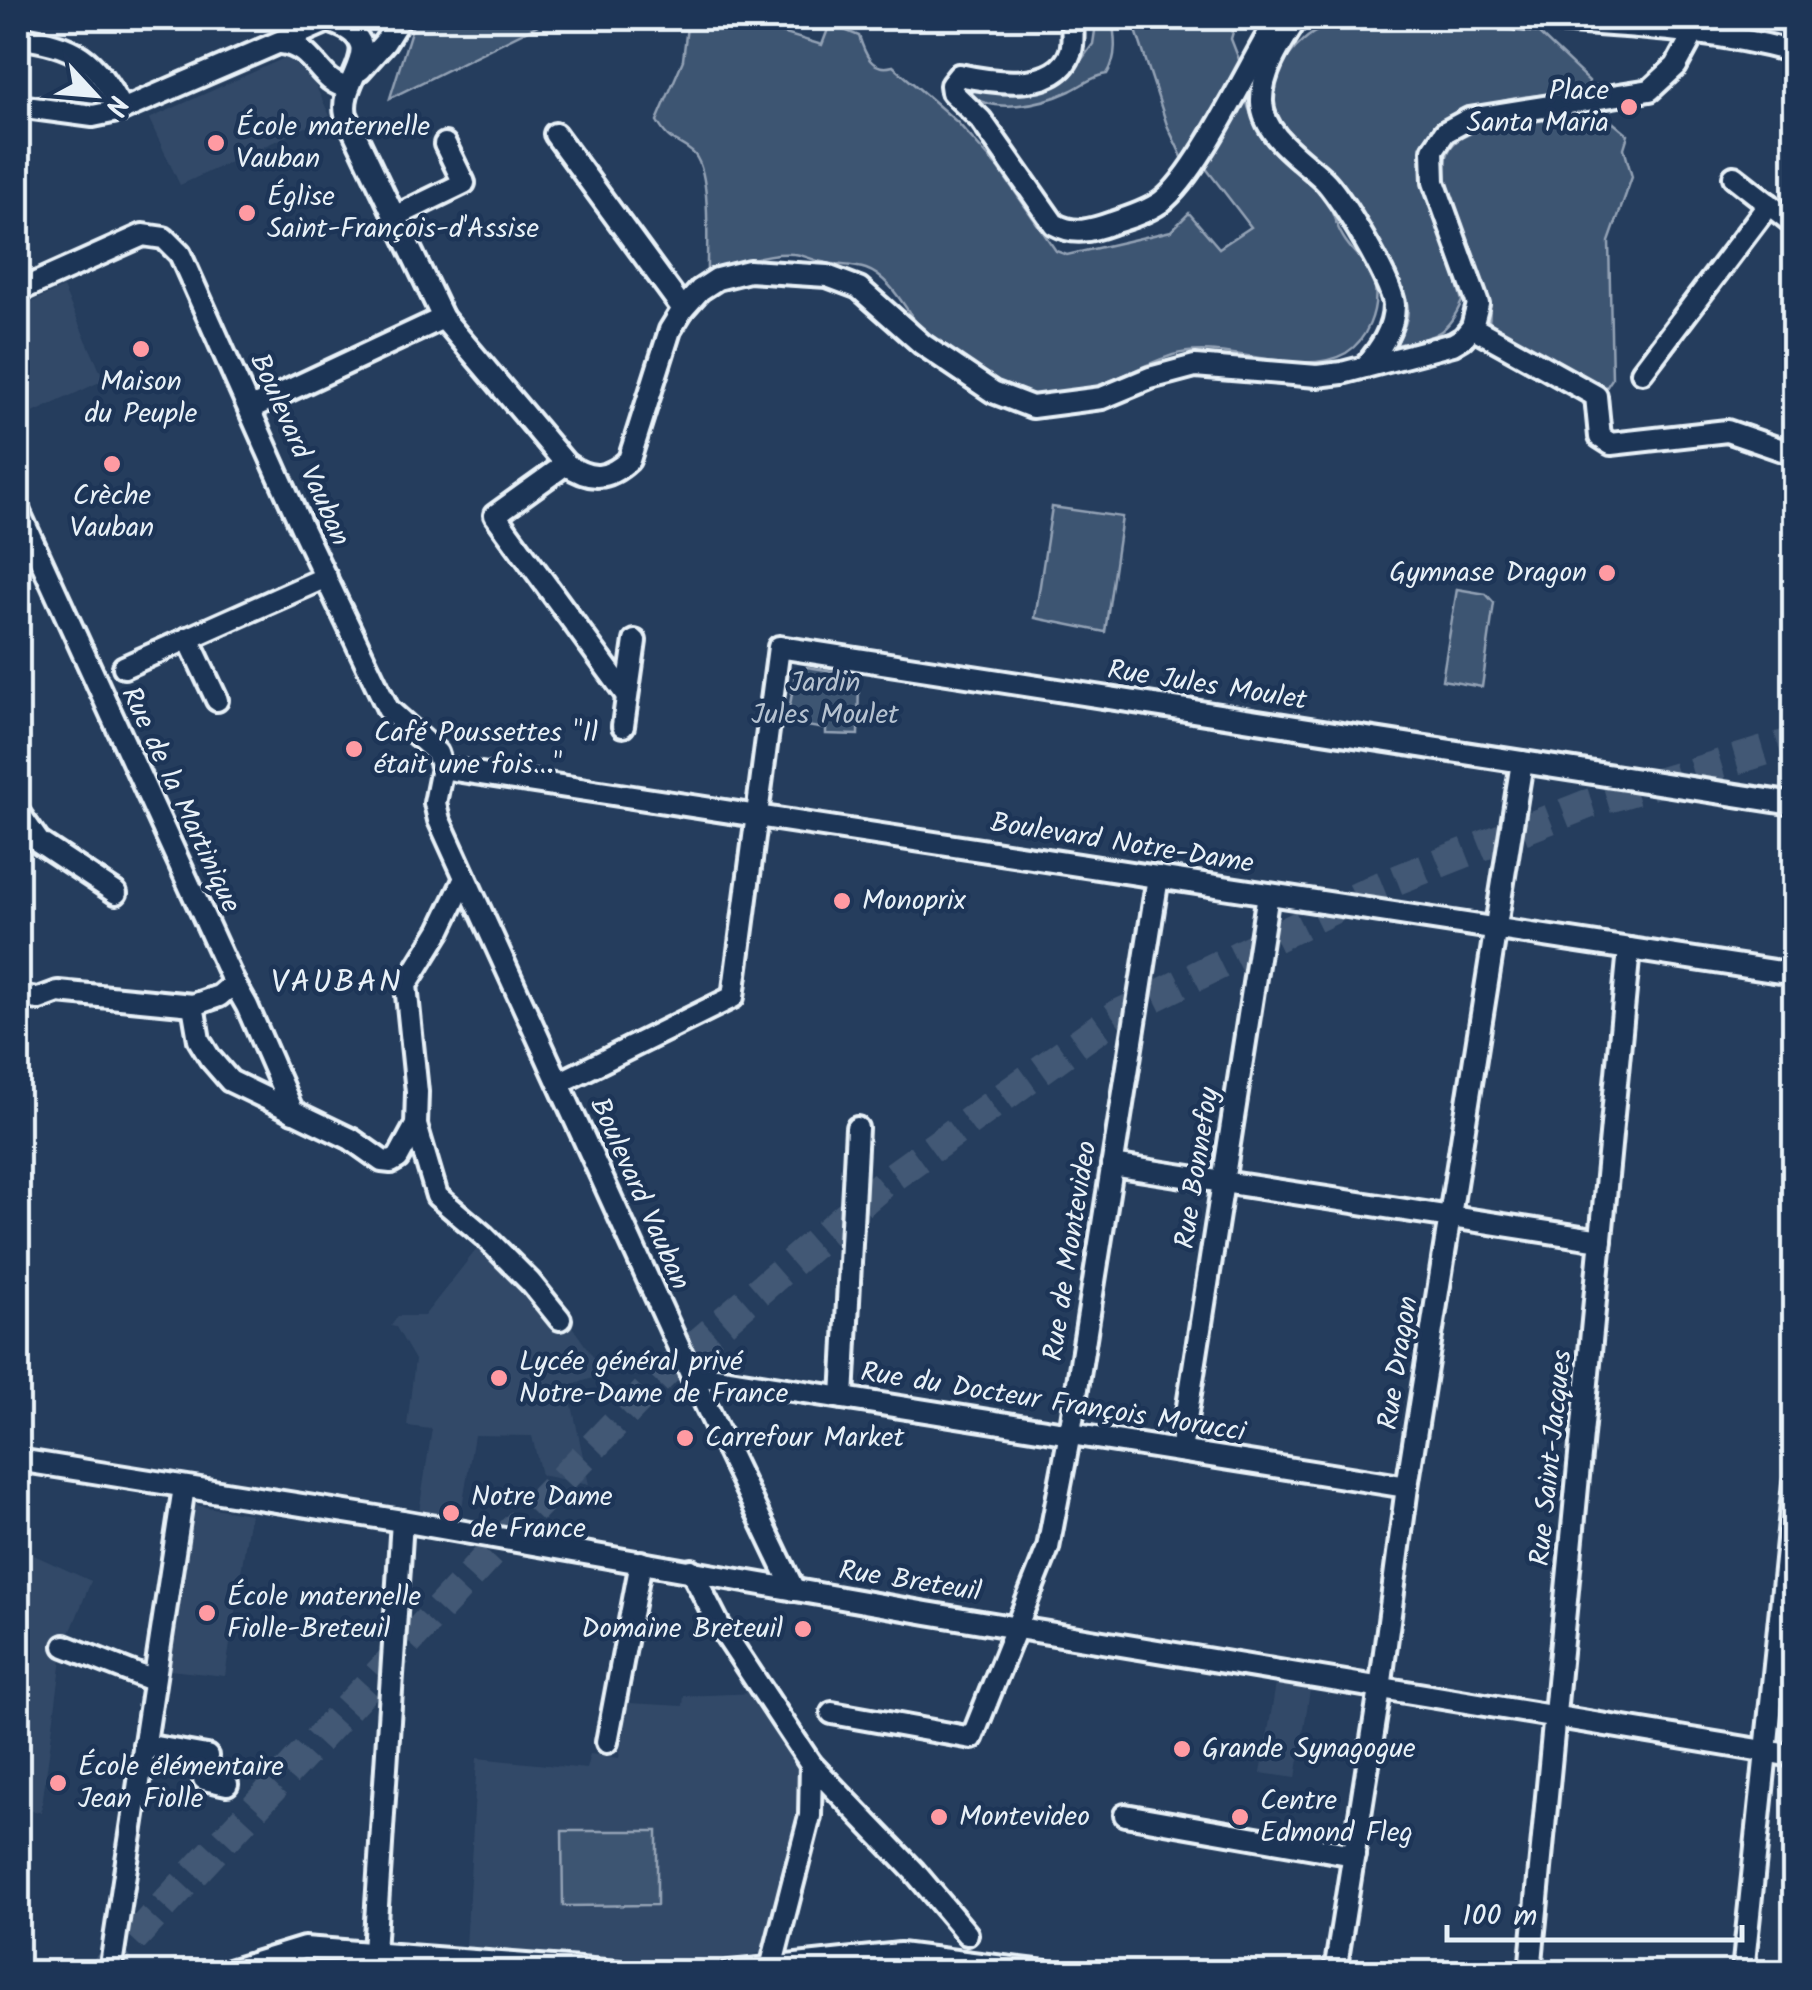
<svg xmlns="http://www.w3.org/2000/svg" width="1812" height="1990" font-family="Kalam,sans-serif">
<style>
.built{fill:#334a68}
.green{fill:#3e5472;stroke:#93a2b5;stroke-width:2.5}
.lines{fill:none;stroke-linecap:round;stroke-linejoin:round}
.highway-tunnel{stroke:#425874;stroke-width:30;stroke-dasharray:30 15;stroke-linecap:butt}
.minor-casing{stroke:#e8f1f8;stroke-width:28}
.minor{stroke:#1d3557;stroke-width:20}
.poi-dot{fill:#ff9aa2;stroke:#1d3557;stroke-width:4}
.labels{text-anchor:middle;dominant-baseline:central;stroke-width:9;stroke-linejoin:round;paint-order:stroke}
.poi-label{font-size:28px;fill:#e8f1f8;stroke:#1d3557;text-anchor:start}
.street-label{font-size:28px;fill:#e8f1f8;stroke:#1d3557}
.park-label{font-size:28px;fill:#b5c2d0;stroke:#1d3557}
.quarter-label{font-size:32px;letter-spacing:2.5px;fill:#e8f1f8;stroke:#1d3557}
</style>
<rect width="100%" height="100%" fill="#253d5d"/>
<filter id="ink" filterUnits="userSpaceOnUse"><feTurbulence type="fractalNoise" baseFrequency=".01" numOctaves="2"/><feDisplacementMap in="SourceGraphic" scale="20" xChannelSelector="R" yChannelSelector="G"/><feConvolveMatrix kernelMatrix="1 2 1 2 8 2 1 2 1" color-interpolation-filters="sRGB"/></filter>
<g filter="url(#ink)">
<!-- built -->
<g class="built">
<path d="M289,56L309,72L330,116L180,185L149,119Z"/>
<path d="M63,288L104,380L18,420V308Z"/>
<path d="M480,1245L541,1282L605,1374L568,1386L589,1485L541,1475L532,1436L474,1435L460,1519L419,1512L432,1429L407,1426L415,1360L396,1327L391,1326L398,1316H424Z"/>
<path d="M194,1505L250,1514L225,1676L170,1670Z"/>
<path d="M18,1548L91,1581L63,1651L41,1812L31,1811L30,1822L18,1820Z"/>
<path d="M1276,1684L1310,1690L1296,1778L1261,1773Z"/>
<path d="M757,1693L802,1766L804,1814L766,1952L701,1963L613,1960L466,1948L477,1758L586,1769L590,1754L619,1758L628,1703L683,1706L684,1696Z"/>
</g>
<!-- green -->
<g class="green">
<path d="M415,18H539L542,23L390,98Z"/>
<path d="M688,18H732L822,45L830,24L859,36C865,54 871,72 893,66L957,122L1000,170L1056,251L1067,255L1171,231L1189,213L1219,248L1251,227L1205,167L1246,99C1252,124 1266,144 1286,161C1295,169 1309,174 1317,183C1329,197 1333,221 1343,237C1354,256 1371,264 1375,287C1378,311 1367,340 1346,353C1299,380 1223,339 1173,355C1124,371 1069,410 1015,393C998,388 946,353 932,341C910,321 895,279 866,269C852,264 836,266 822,262C812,260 802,254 793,254C761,252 735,265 707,278C706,251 713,169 692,152C676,139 669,143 657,121L683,60Z"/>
<path d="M1097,18H1112C1115,37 1118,57 1107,74C1092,76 1083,85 1070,91C1040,105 994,114 967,94V87L1008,92L1069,77L1093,44Z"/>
<path d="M1132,18H1237L1231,39L1240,62L1183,159L1167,125Z"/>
<path d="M1352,18L1537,32L1589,81L1588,89C1573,96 1557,94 1540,95C1507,98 1474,107 1445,123L1429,185L1462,301C1446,338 1432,337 1396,345C1401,334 1408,322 1408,309C1406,281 1350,191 1328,170C1312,155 1289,142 1279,122C1264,94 1281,59 1304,40C1317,28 1336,23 1352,18Z"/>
<path d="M1590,113L1604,115L1628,135L1624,148L1632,177L1609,242L1612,379L1606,388L1592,387L1489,322C1493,296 1478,274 1468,250C1457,226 1435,171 1451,147C1468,122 1559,117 1590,113Z"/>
<path d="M1052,507L1122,517L1105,632L1035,618Z"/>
<path d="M1457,589L1486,594L1494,603L1482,687L1442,680Z"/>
<path d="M807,667L859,675L858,735L826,734V729L787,723L795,675Z"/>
<path d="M562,1831H657V1905L563,1906Z"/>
</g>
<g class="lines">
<!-- highway-tunnel -->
<path class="highway-tunnel" d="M102,1972L489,1555L667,1370L884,1183L1117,1015L1376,888L1588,804L1794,742"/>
<!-- minor casing -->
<g class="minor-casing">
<g id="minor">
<path d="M1072,18C1072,28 1074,40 1071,51C1058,93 991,82 959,75L951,85L952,92L981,120L1054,224C1074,235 1090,231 1112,223C1128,218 1147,212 1161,202C1196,176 1245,74 1269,33L1284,18"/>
<path d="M1297,18C1282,42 1261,72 1262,102C1263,136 1301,158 1323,179C1340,195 1393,283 1394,305C1394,330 1380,349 1365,367"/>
<path d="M1518,18C1611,26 1704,27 1794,52"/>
<path d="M328,21C397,43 337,77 346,115L443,318L566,464C590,481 608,480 629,460L670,330L683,309L700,290L717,279L749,271L827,276L859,288L922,344L993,392L1032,407L1102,398L1150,378L1195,366L1317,376L1342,373L1453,344L1463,338L1472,327L1478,304L1434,182L1433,150L1445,132L1469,119L1650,90L1676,66L1695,31"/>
<path d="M1701,29L1739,18"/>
<path d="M18,37C76,46 93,56 122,110"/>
<path d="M281,43C316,47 318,83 347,87"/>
<path d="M360,70L385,42L400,18"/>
<path d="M18,106L93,116L122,110L335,18"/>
<path d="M555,134L683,309"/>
<path d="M1734,177L1794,224"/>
<path d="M394,217L464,183L445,144"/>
<path d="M18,291L143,235L164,238L180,254L302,528L388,709L437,753L442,768L435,803L439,820L691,1374L794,1590"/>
<path d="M1472,327L1596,396L1600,437L1611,444L1727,431L1794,454"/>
<path d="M1642,372L1769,204"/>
<path d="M251,408L443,318"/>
<path d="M566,464L495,515L625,693"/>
<path d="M18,510L234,983L247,1006L293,1112"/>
<path d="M188,638L217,700"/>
<path d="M124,667L326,577"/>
<path d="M623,726L635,641"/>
<path d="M442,768L1794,974"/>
<path d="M18,812L39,842L116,893"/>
<path d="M18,996L39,999L58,992L193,1005L219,996L234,983"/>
<path d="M193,1005L199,1040L210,1058L230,1081L351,1139L382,1161L391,1162L398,1158L416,1125L417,1092L406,985L440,930L465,878"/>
<path d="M559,1083L733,997L779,647L1794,804"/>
<path d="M416,1125L437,1196L484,1236L530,1282L560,1319"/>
<path d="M1112,1165L1601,1240"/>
<path d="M691,1374L1407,1487"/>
<path d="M843,1398L857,1128"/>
<path d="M1181,1451L1268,894"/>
<path d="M18,1460L402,1521L927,1613L1794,1756"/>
<path d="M691,1570L719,1625L811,1764L810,1816L771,1968"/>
<path d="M65,1646L154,1681"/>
<path d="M832,1713L972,1738L1048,1548L1070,1433L1158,877"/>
<path d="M607,1742L641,1562"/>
<path d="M144,1745L207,1756L204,1779L227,1784"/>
<path d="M811,1764L914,1871L967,1934"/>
<path d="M1125,1815L1354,1855"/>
<path d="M374,1952L402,1521"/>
<path d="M110,1972L184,1487"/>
<path d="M226,1972L304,1948L619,1972"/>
<path d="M730,1972L900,1954L1045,1972"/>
<path d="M1335,1972L1380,1689L1407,1487L1522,762"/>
<path d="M1530,1972L1629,949"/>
<path d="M1743,1972L1794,1483"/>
</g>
</g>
<!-- minor -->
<use href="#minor" class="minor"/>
</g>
</g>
<!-- markers -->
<g class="poi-dot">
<circle cx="1629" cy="107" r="10"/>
<circle cx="216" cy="143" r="10"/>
<circle cx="247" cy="213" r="10"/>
<circle cx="141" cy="349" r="10"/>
<circle cx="112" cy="464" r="10"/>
<circle cx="1607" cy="573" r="10"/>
<circle cx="354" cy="749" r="10"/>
<circle cx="842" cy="901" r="10"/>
<circle cx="499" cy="1378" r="10"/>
<circle cx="685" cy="1438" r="10"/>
<circle cx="451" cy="1513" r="10"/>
<circle cx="207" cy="1613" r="10"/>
<circle cx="803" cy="1629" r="10"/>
<circle cx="1182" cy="1749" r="10"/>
<circle cx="58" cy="1783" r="10"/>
<circle cx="939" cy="1817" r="10"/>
<circle cx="1240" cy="1817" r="10"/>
</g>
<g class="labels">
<!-- poi labels -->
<g class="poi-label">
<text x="1609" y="91" text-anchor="end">Place<tspan x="1609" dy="32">Santa Maria</tspan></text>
<text x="236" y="127">École maternelle<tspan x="236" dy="32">Vauban</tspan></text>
<text x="267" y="197">Église<tspan x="267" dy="32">Saint-François-d'Assise</tspan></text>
<text x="141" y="382" text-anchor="middle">Maison<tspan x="141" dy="32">du Peuple</tspan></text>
<text x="112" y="496" text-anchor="middle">Crèche<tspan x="112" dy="32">Vauban</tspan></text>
<text x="1587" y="573" text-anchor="end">Gymnase Dragon</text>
<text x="374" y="733">Café Poussettes "Il<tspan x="374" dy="32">était une fois..."</tspan></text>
<text x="862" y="901">Monoprix</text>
<text x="519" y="1362">Lycée général privé<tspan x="519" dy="32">Notre-Dame de France</tspan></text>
<text x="705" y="1438">Carrefour Market</text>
<text x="471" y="1497">Notre Dame<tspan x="471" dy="32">de France</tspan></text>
<text x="227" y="1597">École maternelle<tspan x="227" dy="32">Fiolle-Breteuil</tspan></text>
<text x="783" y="1629" text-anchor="end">Domaine Breteuil</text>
<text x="1202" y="1749">Grande Synagogue</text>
<text x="78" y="1767">École élémentaire<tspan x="78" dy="32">Jean Fiolle</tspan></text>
<text x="1260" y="1801">Centre<tspan x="1260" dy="32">Edmond Fleg</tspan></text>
<text x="959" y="1817">Montevideo</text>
</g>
<!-- street labels -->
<g class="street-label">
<text transform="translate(299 450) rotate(66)">Boulevard Vauban</text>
<text transform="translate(1207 686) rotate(9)">Rue Jules Moulet</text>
<text transform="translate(180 800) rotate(65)">Rue de la Martinique</text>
<text transform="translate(1122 844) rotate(9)">Boulevard Notre-Dame</text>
<text transform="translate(1198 1168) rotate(-81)">Rue Bonnefoy</text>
<text transform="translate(639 1194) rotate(66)">Boulevard Vauban</text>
<text transform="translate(1071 1251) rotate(-81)">Rue de Montevideo</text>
<text transform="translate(1399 1363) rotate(-81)">Rue Dragon</text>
<text transform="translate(1053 1403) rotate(9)">Rue du Docteur François Morucci</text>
<text transform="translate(1552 1458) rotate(-84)">Rue Saint-Jacques</text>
<text transform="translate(910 1582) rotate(9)">Rue Breteuil</text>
</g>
<!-- park labels -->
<g class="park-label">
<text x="825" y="683">Jardin<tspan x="825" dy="32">Jules Moulet</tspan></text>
</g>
<!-- quarter labels -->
<g class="quarter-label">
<text x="337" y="983">VAUBAN</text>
</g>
</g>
<!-- margin -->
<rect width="1812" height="1990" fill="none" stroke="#1d3557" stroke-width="60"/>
<rect x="30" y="30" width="1752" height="1930" fill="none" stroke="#e8f1f8" stroke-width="4" filter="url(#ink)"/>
<!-- north arrow -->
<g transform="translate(95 95) rotate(116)" stroke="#1d3557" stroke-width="8" paint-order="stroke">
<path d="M0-8L18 38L0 25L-18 38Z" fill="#e8f1f8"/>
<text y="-15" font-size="28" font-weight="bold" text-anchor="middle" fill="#e8f1f8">N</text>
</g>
<!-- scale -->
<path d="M1447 1925v15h295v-15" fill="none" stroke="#e8f1f8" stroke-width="5"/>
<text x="1462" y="1925" font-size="30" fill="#e8f1f8" stroke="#1d3557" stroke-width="8" paint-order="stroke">100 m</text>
</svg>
